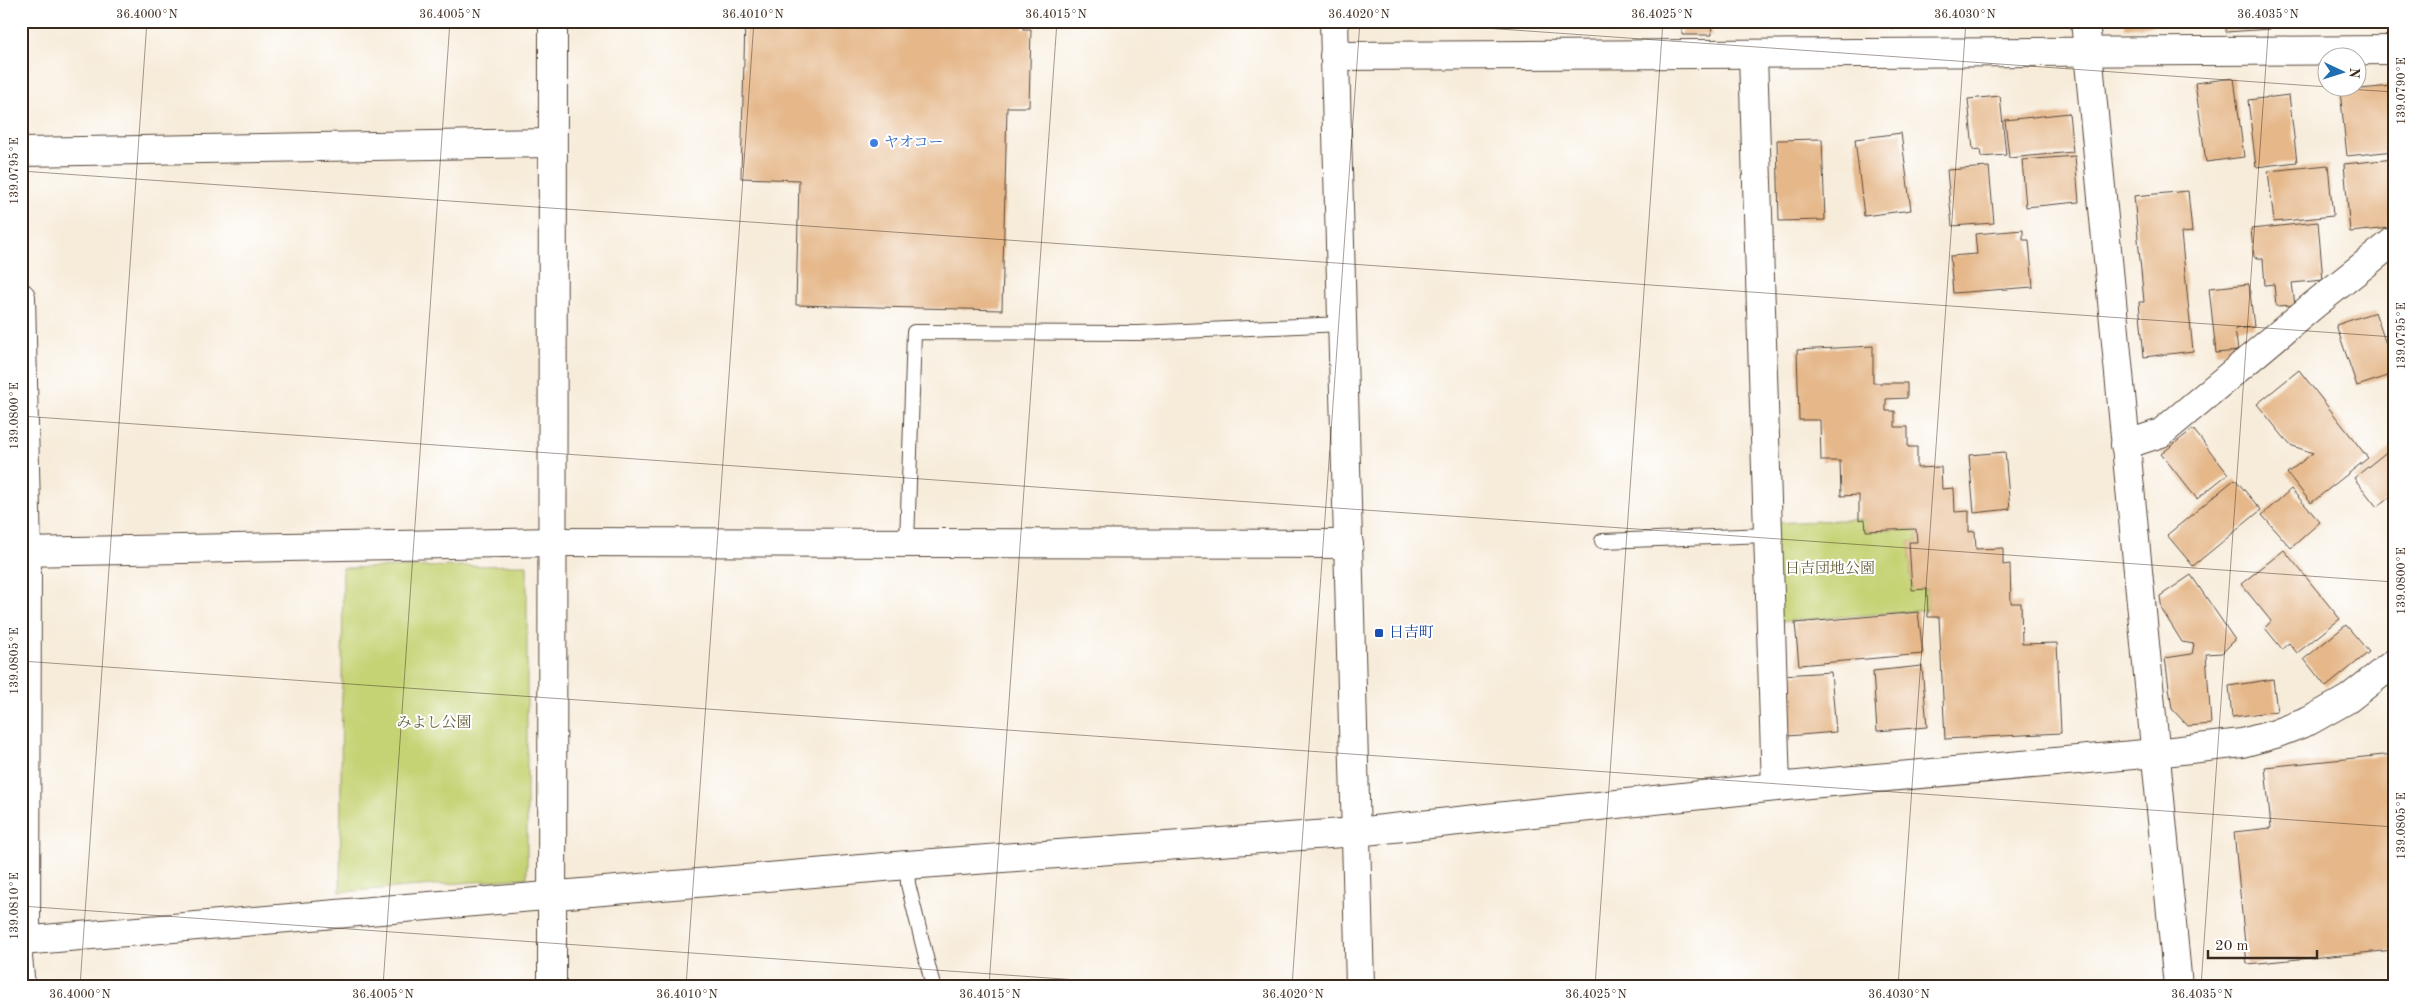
<svg xmlns="http://www.w3.org/2000/svg" width="2415" height="1007" font-family="'Old Standard TT','Noto Serif JP',serif">
<style>
.green{fill:#c6d375;stroke:#807e4a}
.building{fill:#e5b789}
.lines{fill:none;stroke-linecap:round;stroke-linejoin:round}
.service-casing{stroke:#57473a;stroke-width:16}
.minor-casing{stroke:#57473a;stroke-width:30}
.tertiary-casing{stroke:#57473a;stroke-width:30}
.service{stroke:#fff;stroke-width:14}
.minor{stroke:#fff;stroke-width:28}
.tertiary{stroke:#fff;stroke-width:28}
.ticks{fill:none;stroke:#3b2a1e;stroke-width:1;stroke-opacity:0.45}
.shop-dot{fill:#3f7fe0;stroke:#fff;stroke-width:2}
.transit-dot{fill:#1a4fb4;stroke:#fff;stroke-width:2}
.labels{text-anchor:middle;dominant-baseline:central;stroke-width:4;stroke-linejoin:round;paint-order:stroke}
.shop-label{font-size:15px;fill:#366cbe;stroke:#fff;text-anchor:start}
.park-label{font-size:15px;fill:#655d38;stroke:#fff}
.transit-label{font-size:15px;fill:#164399;stroke:#fff;text-anchor:start}
.neatline{fill:none;stroke:#3b2a1e;stroke-width:2}
.ticks-label{font-size:12px;text-anchor:middle;fill:#3b2a1e}
</style>
<rect width="100%" height="100%" fill="#fff"/>
<filter id="ink" filterUnits="userSpaceOnUse"><feTurbulence type="fractalNoise" baseFrequency=".02" numOctaves="2"/><feDisplacementMap in="SourceGraphic" scale="10" xChannelSelector="R" yChannelSelector="G"/><feConvolveMatrix kernelMatrix="1 2 1 2 8 2 1 2 1" color-interpolation-filters="sRGB"/></filter>
<filter id="wash" filterUnits="userSpaceOnUse"><feTurbulence type="fractalNoise" baseFrequency=".0096" numOctaves="4" result="noise"/><feDisplacementMap in="SourceGraphic" scale="20" xChannelSelector="R" yChannelSelector="G"/><feGaussianBlur stdDeviation="1.12" result="paint"/><feColorMatrix in="noise" values="0 0 0 0 0 0 0 0 0 0 0 0 0 0 0 0 0 1.4 0 .05"/><feComposite in="paint" operator="in"/></filter>
<g filter="url(#wash)">
<rect width="100%" height="100%" fill="#f7ecda"/>
<!-- green -->
<g class="green">
<path d="M1865,519L1866,531L1916,529L1917,542H1909L1912,589H1927L1928,610L1778,622L1774,523Z"/>
<path d="M527,565V878L340,892L343,568Z"/>
</g>
<g id="blocks">
<!-- building -->
<g class="building">
<path d="M745,21H1023V29H1031L1029,107H1007L1002,310L796,305L799,180L741,178Z"/>
<path d="M1682,21H1711L1712,35H1682Z"/>
<rect x="1816" y="21" width="38" height="5"/>
<path d="M1891,21H1928V27L1891,28Z"/>
<path d="M2004,21H2050L2047,24L2004,25Z"/>
<path d="M2125,21H2183V23L2125,28Z"/>
<path d="M2226,21H2270V29L2226,32Z"/>
<path d="M2234,78L2244,157L2206,162L2195,83Z"/>
<path d="M2391,86L2394,151L2347,156L2340,91Z"/>
<path d="M2289,95L2297,162L2256,167L2248,100Z"/>
<path d="M2000,96L2006,155L1981,157L1980,149L1973,150L1968,99Z"/>
<path d="M2069,113L2073,152L2009,158L2005,120Z"/>
<path d="M1901,133L1911,210L1864,216L1855,139Z"/>
<path d="M1822,139L1825,220L1779,221L1777,140Z"/>
<path d="M2075,156L2079,202L2026,207L2022,160Z"/>
<path d="M2394,159V210H2390L2391,228L2350,232L2344,164Z"/>
<path d="M2328,165L2333,216L2274,222L2268,171Z"/>
<path d="M1989,167L1994,223L1952,226L1947,170Z"/>
<path d="M2188,191L2192,232L2181,233L2193,351L2144,357L2139,302H2144L2134,196Z"/>
<path d="M2318,222L2323,280L2292,283L2295,305L2276,306L2274,284L2265,285L2263,259L2254,257L2251,229Z"/>
<path d="M2023,230V240H2029L2033,287L1953,293L1950,256L1977,254L1975,234Z"/>
<path d="M2249,284L2254,327L2235,329L2238,351L2216,353L2209,288Z"/>
<path d="M2375,312L2394,367V374L2357,386L2336,325Z"/>
<path d="M1873,346V383H1907V398L1886,399V411H1895V427H1908V447H1917V468L1941,467L1942,489L1954,488L1955,512L1969,511V532L1975,531L1976,549L2003,548V565L2010,564L2011,603H2021L2022,644L2057,643L2061,733L1945,739L1939,617H1928L1927,589L1912,590L1909,542H1917L1916,529L1866,531L1865,519L1859,520V495L1841,496L1840,461H1821L1820,420H1799L1797,350Z"/>
<path d="M2299,370L2368,458L2311,503L2287,473L2313,453L2290,445L2257,404Z"/>
<path d="M2193,429L2228,474L2197,499L2161,454Z"/>
<path d="M2394,446V494L2377,507L2354,478Z"/>
<path d="M2005,452L2010,509L1974,513L1969,455Z"/>
<path d="M2235,479L2261,510L2193,566L2167,535Z"/>
<path d="M2291,489L2320,522L2291,548L2262,515Z"/>
<path d="M2284,550L2340,619L2297,653L2289,643L2282,649L2265,628L2271,621L2241,584Z"/>
<path d="M2191,575L2235,640L2222,653L2206,654L2211,724L2188,726L2172,709L2165,658L2192,654L2194,644L2182,642L2162,610L2160,596Z"/>
<path d="M1918,612L1923,654L1799,665L1795,623Z"/>
<path d="M2346,625L2369,652L2326,687L2304,659Z"/>
<path d="M1922,666L1927,727L1877,731L1873,671Z"/>
<path d="M1831,672L1836,732L1788,736L1783,675Z"/>
<path d="M2273,679L2277,711L2232,717L2229,686Z"/>
<path d="M2394,754V950L2247,964L2234,832L2271,828L2265,767Z"/>
</g>
</g>
</g>
<g filter="url(#ink)">
<use href="#blocks" fill-opacity="0" stroke="#57473a" stroke-width="1"/>
<g class="lines">
<!-- service casing -->
<g class="service-casing">
<g id="service">
<path d="M1602,541L1768,535"/>
<path d="M907,543L914,332L1139,333L1342,324"/>
<path d="M907,865L908,884L933,986"/>
<path d="M26,941L25,957L28,986"/>
</g>
</g>
<!-- minor casing -->
<g class="minor-casing">
<g id="minor">
<path d="M2085,21L2178,986"/>
<path d="M1753,55L1776,787"/>
<path d="M1334,56L2394,50"/>
<path d="M21,152L552,143"/>
<path d="M21,297L27,552L26,941"/>
<path d="M2125,445L2161,433L2315,304L2394,241"/>
<path d="M21,552L554,542L1349,544"/>
<path d="M1356,832L1776,787L2155,753L2242,743L2275,734L2309,721L2348,699L2394,663"/>
<path d="M552,986L553,21"/>
</g>
</g>
<!-- tertiary casing -->
<g class="tertiary-casing">
<g id="tertiary">
<path d="M1334,21L1360,986"/>
<path d="M21,941L907,865L1356,832"/>
</g>
</g>
<!-- service -->
<use href="#service" class="service"/>
<!-- minor -->
<use href="#minor" class="minor"/>
<!-- tertiary -->
<use href="#tertiary" class="tertiary"/>
</g>
</g>
<!-- ticks -->
<path class="ticks" d="M1385,21L2328,87M2332,88L2394,92M21,171L2394,337M21,416L2394,582M21,661L2394,827M21,906L1163,986M80,986L147,21M383,986L450,21M686,986L754,21M989,986L1057,21M1292,986L1360,21M1595,986L1663,21M1898,986L1966,21M2201,986L2269,21"/>
<!-- markers -->
<circle class="shop-dot" cx="874" cy="143" r="5"/>
<rect class="transit-dot" x="1374" y="628" width="10" height="10" rx="2.5"/>
<g class="labels">
<!-- shop labels -->
<g class="shop-label">
<text x="884" y="143">ヤオコー</text>
</g>
<!-- park labels -->
<g class="park-label">
<text x="1830" y="569">日吉団地公園</text>
<text x="434" y="723">みよし公園</text>
</g>
<!-- transit labels -->
<g class="transit-label">
<text x="1389" y="633">日吉町</text>
</g>
</g>
<!-- margin -->
<rect width="2415" height="1007" fill="none" stroke="#fff" stroke-width="55"/>
<!-- north arrow -->
<g transform="translate(2342 72) rotate(94)"><circle r="24" fill="#ffffff" stroke="#b1aaa5"/>
<path d="M0-4L9 19L0 12L-9 19Z" fill="#1f6fb2"/>
<text y="-8" font-size="14" font-weight="bold" text-anchor="middle" fill="#3b2a1e">N</text>
</g>
<!-- scale -->
<path d="M2208 950v8h109v-8" fill="none" stroke="#3b2a1e" stroke-width="2.5"/>
<text x="2215" y="950" font-size="15" fill="#3b2a1e" stroke="#ffffff" stroke-width="4" paint-order="stroke">20 m</text>
<rect x="28" y="28" width="2360" height="952" class="neatline"/>
<g class="ticks-label">
<text x="147" y="18">36.4000°N</text>
<text x="450" y="18">36.4005°N</text>
<text x="753" y="18">36.4010°N</text>
<text x="1056" y="18">36.4015°N</text>
<text x="1359" y="18">36.4020°N</text>
<text x="1662" y="18">36.4025°N</text>
<text x="1965" y="18">36.4030°N</text>
<text x="2268" y="18">36.4035°N</text>
<text transform="translate(2401 91) rotate(-90)" y="4">139.0790°E</text>
<text transform="translate(14 171) rotate(-90)" y="4">139.0795°E</text>
<text transform="translate(2401 336) rotate(-90)" y="4">139.0795°E</text>
<text transform="translate(14 416) rotate(-90)" y="4">139.0800°E</text>
<text transform="translate(2401 581) rotate(-90)" y="4">139.0800°E</text>
<text transform="translate(14 661) rotate(-90)" y="4">139.0805°E</text>
<text transform="translate(2401 826) rotate(-90)" y="4">139.0805°E</text>
<text transform="translate(14 906) rotate(-90)" y="4">139.0810°E</text>
<text x="80" y="998">36.4000°N</text>
<text x="383" y="998">36.4005°N</text>
<text x="687" y="998">36.4010°N</text>
<text x="990" y="998">36.4015°N</text>
<text x="1293" y="998">36.4020°N</text>
<text x="1596" y="998">36.4025°N</text>
<text x="1899" y="998">36.4030°N</text>
<text x="2202" y="998">36.4035°N</text>
</g>
</svg>
